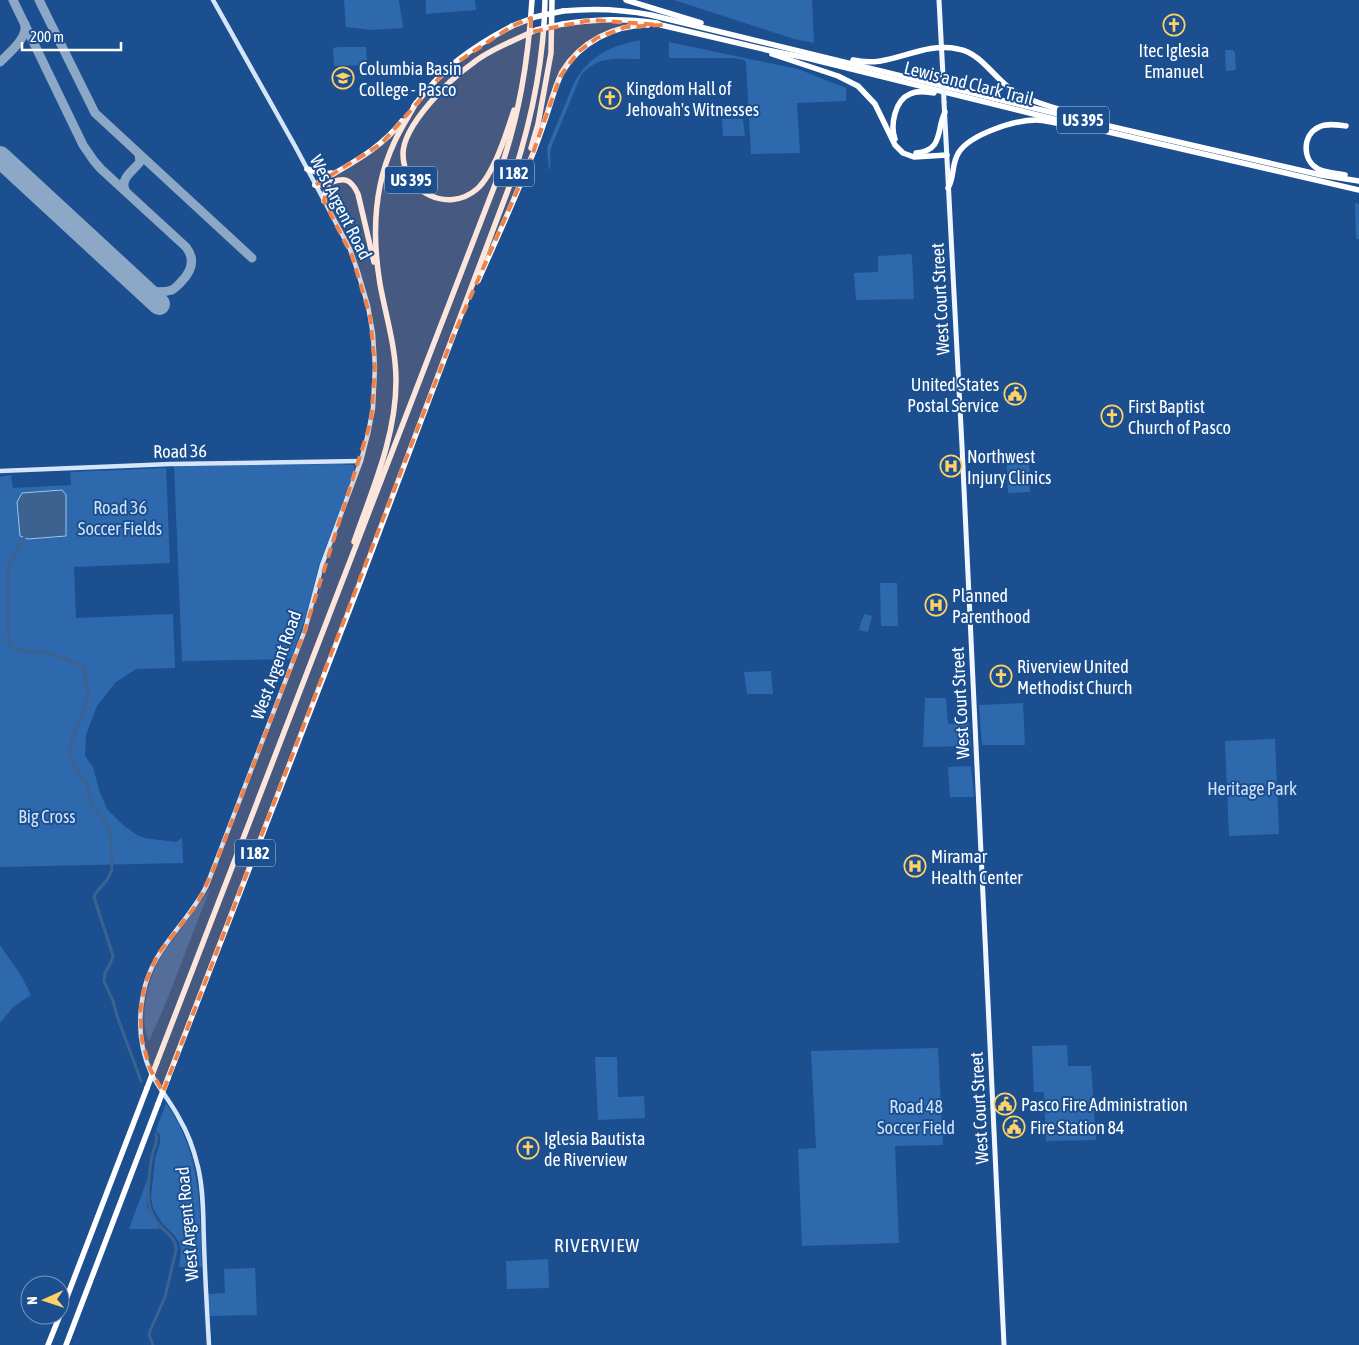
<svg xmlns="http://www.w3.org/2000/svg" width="1359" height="1345" font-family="'Asap Condensed',sans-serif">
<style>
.green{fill:#2e69ad}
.water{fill:#3c6290;stroke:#9cc4f0}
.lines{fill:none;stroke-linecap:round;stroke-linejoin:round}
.canal{stroke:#3c6290;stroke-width:3}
.taxiway{stroke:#8da7c7;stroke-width:9}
.runway{stroke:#8da7c7;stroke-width:22}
.secondary{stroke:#d6e6fa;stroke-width:4.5}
.primary{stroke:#f0f6ff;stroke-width:5}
.highway{stroke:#fff;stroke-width:5.5}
.primary-bridge{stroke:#f0f6ff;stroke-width:5}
.highway-bridge{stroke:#fff;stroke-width:5.5}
.marked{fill:#ee8249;fill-opacity:0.2;stroke:#ee8249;stroke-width:4;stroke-dasharray:10 6;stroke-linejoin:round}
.labels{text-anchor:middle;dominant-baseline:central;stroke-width:4;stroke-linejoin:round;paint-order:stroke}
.shield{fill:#1b4f8f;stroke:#bbcadd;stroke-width:1}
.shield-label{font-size:16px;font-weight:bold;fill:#fff}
.poi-label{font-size:18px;fill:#fff;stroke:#1b4f8f;text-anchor:start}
.street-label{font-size:18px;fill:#fff;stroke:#1b4f8f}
.park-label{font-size:18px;fill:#cfe3fa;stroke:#1b4f8f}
.neighbourhood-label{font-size:19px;letter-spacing:1px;fill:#fff;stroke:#1b4f8f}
</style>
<rect width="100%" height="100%" fill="#1b4f8f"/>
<!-- green -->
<g class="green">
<path d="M344,0H399L403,28L371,30L346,27Z"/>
<path d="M426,0H475L476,10L426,14Z"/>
<path d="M674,0H812L814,43L794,39Z"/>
<path d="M640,40V59C615,59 599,55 581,75L551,148C549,155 552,165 549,171L547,148L574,83C589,56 610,46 640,40Z"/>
<path d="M669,42L798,69L846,88V101L797,103L800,153L751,154L746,63L744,60L734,58H669Z"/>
<path d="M338,47H366L367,65L334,66L333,48Z"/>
<path d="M1225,50H1233L1235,53L1236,68L1235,70L1226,71Z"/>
<path d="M722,119H743L745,136H723Z"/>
<path d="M1355,203L1359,204V239H1356Z"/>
<path d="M911,254L912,257L914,299L856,300L854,273L878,272V256Z"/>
<path d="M1029,451L1030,492L1008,493L1006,452Z"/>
<path d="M337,464L354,465L355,471L319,565L306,616L291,659L182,661L174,466Z"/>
<path d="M166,468L170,563L74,567L76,618L173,614L175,668L136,669L116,682L97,706L86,735L85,756L93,767L99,790L107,809L123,825L137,835L144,838L176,842L182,838L183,863L0,867V477L11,475L13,488L71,485L70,472Z"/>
<path d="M880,583H897L898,626H881Z"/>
<path d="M864,614L872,616L868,632L859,630L862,619H863Z"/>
<path d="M771,671L773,694H747L744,672Z"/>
<path d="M925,698H946L948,724L969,723L971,746L923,747Z"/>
<path d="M1023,703L1025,745H982L979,705Z"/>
<path d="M1275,739L1279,834L1229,836L1225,741Z"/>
<path d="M971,766L974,797H950L948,767Z"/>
<path d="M210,889L165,1005L149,1041C138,1021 148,978 160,959C164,951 171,944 176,936C187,921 199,905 210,889Z"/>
<path d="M0,945L22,977L31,995L13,1007L0,1023Z"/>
<path d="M1067,1045L1068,1066H1091L1096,1140L1046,1141L1044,1092H1034L1032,1046Z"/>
<path d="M938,1048L943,1145L895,1146L899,1243L802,1246L798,1149L816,1148L811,1051Z"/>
<path d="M595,1057H617L618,1097L644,1096L645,1118L598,1120Z"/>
<path d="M166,1103C203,1157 199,1204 202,1267H179L181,1252L180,1244L175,1236L163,1224L158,1217L153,1208L151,1198L155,1159L160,1143V1135L156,1130Z"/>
<path d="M149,1175L147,1207L160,1229H129Z"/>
<path d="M548,1259L549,1288L507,1289L506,1261Z"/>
<path d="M255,1268L257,1315L210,1316L208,1294L225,1293L224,1269Z"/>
</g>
<!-- water -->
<path class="water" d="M62,490L66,495V536L28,539L20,536L17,502L22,493Z"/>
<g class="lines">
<!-- canal -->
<g class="canal">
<path d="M24,538L8,569V627L10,647L27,652L47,653L61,657L80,665L84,668L88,691L86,705L71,741L70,754L80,775L87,785L91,800L94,808L108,826L111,839L112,870L107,880L95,894L94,897L113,956L111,962L105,973L104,981L113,1001L117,1016L141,1081"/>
<path d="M153,1345L149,1335L150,1331L165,1297L176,1250C176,1239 169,1235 162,1228C156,1222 150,1212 149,1204C147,1194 150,1162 153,1152C155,1145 158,1142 156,1134"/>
</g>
<!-- taxiway -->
<g class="taxiway">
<path d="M13,0L83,145L94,161L101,169L186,247C196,260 191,272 181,282C178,285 176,288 172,290C163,293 153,292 144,290"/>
<path d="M39,0L95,113L252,258"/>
<path d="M0,62C10,52 27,39 25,24"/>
<path d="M125,190C120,178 133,171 140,162L139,154"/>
</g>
<!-- runway -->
<path class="runway" d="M0,157L159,304"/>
<!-- secondary -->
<g class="secondary">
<path d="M0,471L171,464L361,461"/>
<path d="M209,1345C207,1311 205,1277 204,1243C203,1218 204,1192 198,1167C194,1150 188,1133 179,1118C171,1102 159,1089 151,1073C140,1049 138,1021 143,995C151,949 188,924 207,885L305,630L322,565L361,461L368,434L373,408L375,367L373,334L368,306L358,272L350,249L295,146L213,0"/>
</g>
<!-- primary -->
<g class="primary">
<path d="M939,0L943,76"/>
<path d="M944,102L962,446L1004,1345"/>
</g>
<!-- highway -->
<g class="highway">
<path d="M626,0L701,23"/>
<path d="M563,11C593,8 621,9 651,15L1087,121L1321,175L1359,181"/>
<path d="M563,24C596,19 623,18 657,23L661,25L767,50L807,58L1074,124L1359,190"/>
<path d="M510,42C497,48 484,54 473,63C450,79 403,125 403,154C403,192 448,214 477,189C494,174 507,132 514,110"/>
<path d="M772,54L838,76L858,86L875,104L895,145L903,153L914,157L947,155"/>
<path d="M853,60C892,69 919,41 958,49C982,53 995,80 1015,92C1033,103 1057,108 1077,115"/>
<path d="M414,106C443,68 470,48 512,26"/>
<path d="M895,139C890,125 895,100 910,94C918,90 926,92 934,93"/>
<path d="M531,148L538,124L551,53L552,0"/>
<path d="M916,153C944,150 936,130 945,112"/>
<path d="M307,169L314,171L320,174L332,173"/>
<path d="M1345,175C1336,173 1326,173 1318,169C1302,160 1302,135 1319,127C1327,123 1337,125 1346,126"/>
<path d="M315,185C347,165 379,151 402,121"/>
<path d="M315,185C333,187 346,167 358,194L374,262"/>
<path d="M948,188C955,176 951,164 959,152C971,134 1015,120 1036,120C1045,120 1053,123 1062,124"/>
<path d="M324,201L326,189L329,183"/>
<path d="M478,281C495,242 513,204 528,165C536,148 542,129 548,111C552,98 556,84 562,72C580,42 614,25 648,25"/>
<path d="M354,542C372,490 396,437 396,381C396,347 386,317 380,284C372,236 373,188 394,143C400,129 409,116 416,103"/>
<path d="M157,1062L498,177C519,117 528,63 532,0"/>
<path d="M168,1078L361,580L514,174C532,118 544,59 545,0"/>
<path d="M60,1315L147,1088"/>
<path d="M48,1345L60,1315"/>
<path d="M66,1345L158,1104"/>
</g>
<!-- primary-bridge -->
<path class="primary-bridge" d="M943,76L944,102"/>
<!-- highway-bridge -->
<g class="highway-bridge">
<path d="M512,26L535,17L563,11"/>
<path d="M510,42L536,30L563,24"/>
<path d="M147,1088L157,1062"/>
<path d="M158,1104L168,1078"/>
</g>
</g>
<!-- marked area -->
<path class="marked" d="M531,18V32L591,20L661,25L626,27L597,38L578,52L560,77L529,164L452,339L163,1092L150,1069L142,1040L140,1013L145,983L158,954L197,904L214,868L305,630L371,421L375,367L370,316L352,256L324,201L327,187L315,185L381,144L447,69L512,26Z"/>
<!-- icons -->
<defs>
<g id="church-ring" transform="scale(1.125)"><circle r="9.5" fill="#1b4f8f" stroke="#ffd166" stroke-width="1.5"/><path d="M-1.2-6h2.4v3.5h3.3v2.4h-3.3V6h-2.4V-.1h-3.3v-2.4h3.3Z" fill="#ffd166"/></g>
<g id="university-ring" transform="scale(1.125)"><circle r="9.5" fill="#1b4f8f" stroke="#ffd166" stroke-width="1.5"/><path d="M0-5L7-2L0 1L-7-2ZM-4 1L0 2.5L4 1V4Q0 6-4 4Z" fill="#ffd166"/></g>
<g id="civic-ring" transform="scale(1.125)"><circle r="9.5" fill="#1b4f8f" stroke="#ffd166" stroke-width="1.5"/><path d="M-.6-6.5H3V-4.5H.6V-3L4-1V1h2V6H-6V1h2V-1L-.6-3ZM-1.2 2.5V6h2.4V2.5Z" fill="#ffd166"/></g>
<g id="hospital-ring" transform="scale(1.125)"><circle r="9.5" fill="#1b4f8f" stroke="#ffd166" stroke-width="1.5"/><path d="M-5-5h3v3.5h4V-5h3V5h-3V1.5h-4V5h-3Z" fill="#ffd166"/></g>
</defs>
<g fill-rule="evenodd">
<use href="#church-ring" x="1174" y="25"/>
<use href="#university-ring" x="343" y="78"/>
<use href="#church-ring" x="610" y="98"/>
<use href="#civic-ring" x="1015" y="394"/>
<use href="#church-ring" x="1112" y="416"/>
<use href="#hospital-ring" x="951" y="466"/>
<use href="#hospital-ring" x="936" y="605"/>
<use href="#church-ring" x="1001" y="676"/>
<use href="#hospital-ring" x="915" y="866"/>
<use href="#civic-ring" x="1005" y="1104"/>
<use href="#civic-ring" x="1014" y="1127"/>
<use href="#church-ring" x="528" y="1148"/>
</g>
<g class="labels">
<!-- shield labels -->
<g class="shield">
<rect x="1057" y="106.5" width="52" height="27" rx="4"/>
<rect x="494" y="159.5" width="40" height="27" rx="4"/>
<rect x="385" y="166.5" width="52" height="27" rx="4"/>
<rect x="235" y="839.5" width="40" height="27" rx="4"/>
</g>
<g class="shield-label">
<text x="1083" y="120">US 395</text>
<text x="514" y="173">I 182</text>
<text x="411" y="180">US 395</text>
<text x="255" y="853">I 182</text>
</g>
<!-- poi labels -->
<g class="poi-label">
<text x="1174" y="50" text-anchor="middle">Itec Iglesia<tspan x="1174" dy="21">Emanuel</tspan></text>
<text x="359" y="68">Columbia Basin<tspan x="359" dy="21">College - Pasco</tspan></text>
<text x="626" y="88">Kingdom Hall of<tspan x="626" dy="21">Jehovah's Witnesses</tspan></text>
<text x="999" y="384" text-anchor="end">United States<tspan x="999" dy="21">Postal Service</tspan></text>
<text x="1128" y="406">First Baptist<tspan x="1128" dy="21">Church of Pasco</tspan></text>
<text x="967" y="456">Northwest<tspan x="967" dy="21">Injury Clinics</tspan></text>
<text x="952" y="595">Planned<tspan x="952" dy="21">Parenthood</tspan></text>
<text x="1017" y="666">Riverview United<tspan x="1017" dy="21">Methodist Church</tspan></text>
<text x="931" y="856">Miramar<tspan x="931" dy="21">Health Center</tspan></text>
<text x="1021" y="1104">Pasco Fire Administration</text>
<text x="1030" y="1127">Fire Station 84</text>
<text x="544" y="1138">Iglesia Bautista<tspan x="544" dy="21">de Riverview</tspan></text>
</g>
<!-- street labels -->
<g class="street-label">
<text transform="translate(969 83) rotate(14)">Lewis and Clark Trail</text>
<text transform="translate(341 207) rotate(63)">West Argent Road</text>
<text transform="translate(940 299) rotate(-93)">West Court Street</text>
<text transform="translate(180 451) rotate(-1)">Road 36</text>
<text transform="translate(276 665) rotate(-70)">West Argent Road</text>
<text transform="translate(960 703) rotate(-93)">West Court Street</text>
<text transform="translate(979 1108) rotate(-93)">West Court Street</text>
<text transform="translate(187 1224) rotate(-95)">West Argent Road</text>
</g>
<!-- park labels -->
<g class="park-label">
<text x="120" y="507">Road 36<tspan x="120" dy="21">Soccer Fields</tspan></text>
<text x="1252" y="788">Heritage Park</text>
<text x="47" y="816">Big Cross</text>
<text x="916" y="1106">Road 48<tspan x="916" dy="21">Soccer Field</tspan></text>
</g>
<!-- neighbourhood labels -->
<g class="neighbourhood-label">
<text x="597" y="1245">RIVERVIEW</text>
</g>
</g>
<!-- north arrow -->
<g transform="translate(45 1300) rotate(267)"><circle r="24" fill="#1b4f8f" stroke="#7695bc"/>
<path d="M0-4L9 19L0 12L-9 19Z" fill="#ffd166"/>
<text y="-8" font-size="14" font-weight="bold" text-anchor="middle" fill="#ffffff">N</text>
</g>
<!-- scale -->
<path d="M22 42v8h99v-8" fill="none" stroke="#ffffff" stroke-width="2.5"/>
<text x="30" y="42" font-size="15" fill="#ffffff" stroke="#1b4f8f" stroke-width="4" paint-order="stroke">200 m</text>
</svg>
